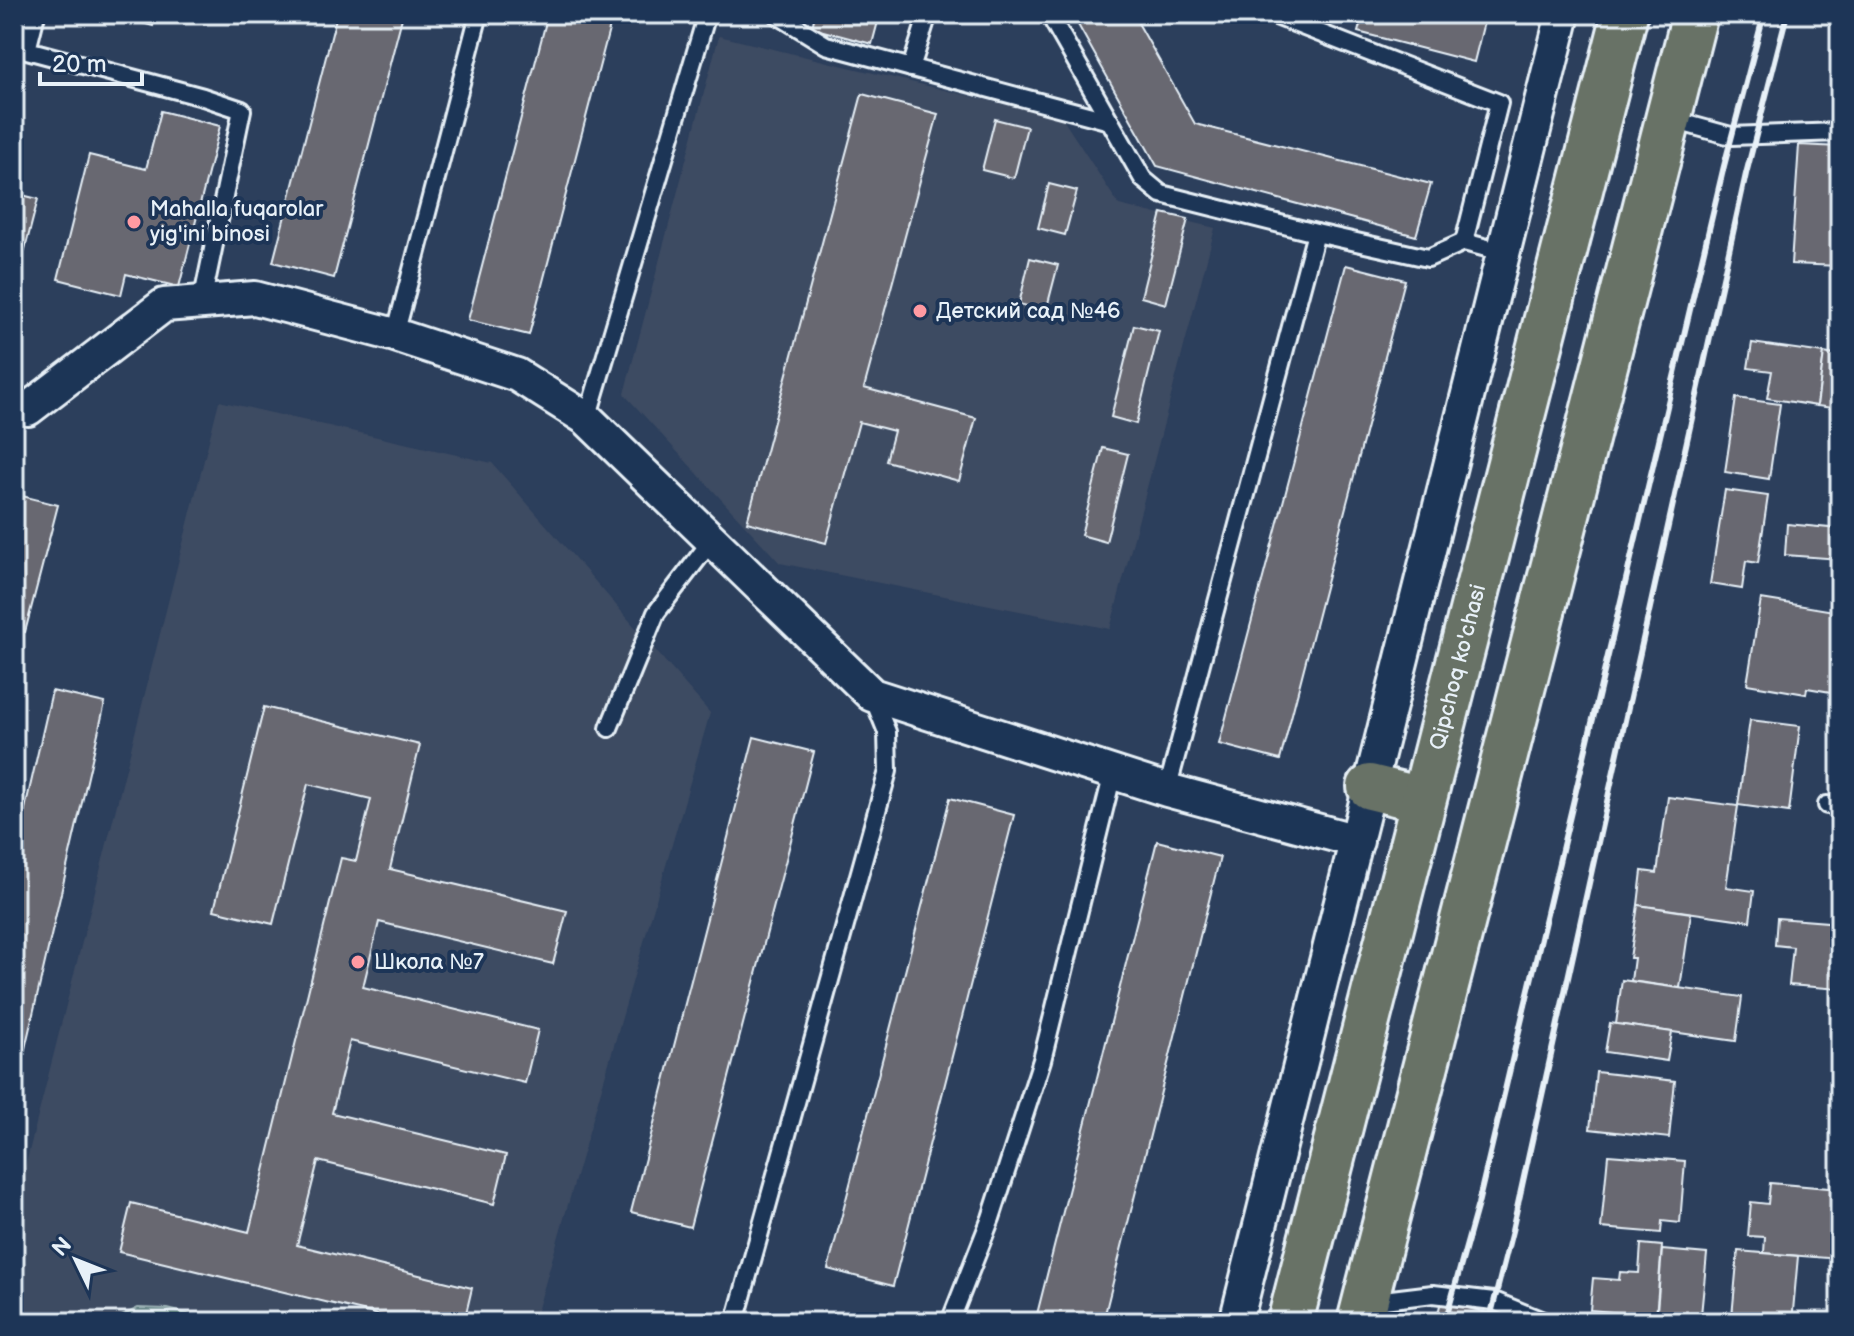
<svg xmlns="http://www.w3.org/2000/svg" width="1854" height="1336" font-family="'Balsamiq Sans',sans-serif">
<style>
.built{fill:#3e4b62}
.green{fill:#4d6f70;stroke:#9ab0b4;stroke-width:2}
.building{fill:#686771;stroke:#e8f1f8;stroke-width:2}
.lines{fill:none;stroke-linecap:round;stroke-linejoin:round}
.lane-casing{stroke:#e8f1f8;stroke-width:22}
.street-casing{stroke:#e8f1f8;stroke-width:38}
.primary-casing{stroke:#e8f1f8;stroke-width:50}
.lane{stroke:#1d3557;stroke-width:16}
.street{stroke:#1d3557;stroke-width:32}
.primary{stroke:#687266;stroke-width:44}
.rail{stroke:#e8f1f8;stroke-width:6}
.poi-dot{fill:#ff9aa2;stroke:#1d3557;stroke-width:3}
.labels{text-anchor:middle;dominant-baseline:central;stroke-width:8;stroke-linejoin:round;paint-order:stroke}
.poi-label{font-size:22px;fill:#e8f1f8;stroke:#1d3557;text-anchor:start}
.street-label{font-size:22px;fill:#e8f1f8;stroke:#1d3557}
</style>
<rect width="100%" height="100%" fill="#2c3f5c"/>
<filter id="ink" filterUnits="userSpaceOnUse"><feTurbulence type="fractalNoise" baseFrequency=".0125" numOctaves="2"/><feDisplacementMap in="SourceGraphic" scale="16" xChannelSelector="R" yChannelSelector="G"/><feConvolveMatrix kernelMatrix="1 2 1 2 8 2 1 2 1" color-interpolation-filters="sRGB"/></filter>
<g filter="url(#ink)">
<!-- built -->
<g class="built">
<path d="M719,36L1062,118L1119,205L1215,228L1110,629L780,563L624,394Z"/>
<path d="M219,401L492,463L710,713L534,1322H14V1211Z"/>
</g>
<!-- green -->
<path class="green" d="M138,1308L168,1309L218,1322H110Z"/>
<!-- building -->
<g class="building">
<path d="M110,14H156L153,26Z"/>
<path d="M337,14H403L334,278L273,262Z"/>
<path d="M548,14H582L611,22L529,335L468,320Z"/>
<path d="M815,14H880L872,44L812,28Z"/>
<path d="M1072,14H1133L1195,124L1431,184L1416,236L1157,166Z"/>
<path d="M1363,14H1486L1474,62L1358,32Z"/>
<path d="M862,94L938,114L864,388L976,418L959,481L886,461L894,431L859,422L826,543L747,522Z"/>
<path d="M161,111L220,126L179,287L126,274L121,295L58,279L89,155L146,169Z"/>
<path d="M995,119L1027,127L1014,178L982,170Z"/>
<path d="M1799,145L1840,147V266L1791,264Z"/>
<path d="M1049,184L1077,191L1065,235L1038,228Z"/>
<path d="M14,193L38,199L24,253L14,251Z"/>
<path d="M1162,213L1188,219L1166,304L1141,297Z"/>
<path d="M1030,258L1058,265L1046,311L1019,304Z"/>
<path d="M1346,265L1405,280L1280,760L1219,744Z"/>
<path d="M1134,325L1159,331L1136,424L1111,417Z"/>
<path d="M1752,343L1824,353L1817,406L1767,398L1772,371L1748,368Z"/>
<path d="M1824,353L1840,356V409L1817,406Z"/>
<path d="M1736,398L1780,404L1769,479L1725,472Z"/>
<path d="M1103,448L1128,454L1106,542L1081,535Z"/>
<path d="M1725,490L1768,496L1758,563L1746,561L1742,589L1710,584Z"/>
<path d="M14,494L58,505L25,632L14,630Z"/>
<path d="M1787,524L1840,529V559L1785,555Z"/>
<path d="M1761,599L1840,612V639L1831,692L1807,688L1806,694L1747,684Z"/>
<path d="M52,691L105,703L14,1096V857Z"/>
<path d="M264,707L420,745L390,869L567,911L553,964L379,922L363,987L538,1030L525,1083L350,1041L332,1113L506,1155L494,1204L318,1161L297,1245L472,1288L464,1322H408L119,1252L131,1203L249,1232L341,858L356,861L371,799L308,784L273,924L214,910Z"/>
<path d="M1750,720L1800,726L1789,812L1738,805Z"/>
<path d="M754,737L814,752L690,1227L631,1212Z"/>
<path d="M1668,797L1738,806L1726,887L1754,891L1750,921L1638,905L1642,871L1657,873Z"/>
<path d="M950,798L1014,815L893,1286L828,1269Z"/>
<path d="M1157,841L1220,857L1103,1322H1035Z"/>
<path d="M1638,905L1691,913L1680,988L1631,981L1634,958H1630Z"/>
<path d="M1777,918L1840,923V989L1789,985L1793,947L1775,945Z"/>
<path d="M1622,980L1742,997L1736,1041L1616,1024Z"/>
<path d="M1610,1023L1672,1032L1667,1061L1605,1052Z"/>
<path d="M1596,1072L1675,1081L1669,1138L1590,1129Z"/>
<path d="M1608,1155L1685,1161L1680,1223L1662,1221L1661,1233L1601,1228Z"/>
<path d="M1770,1183L1840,1189V1259L1764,1253L1765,1237L1748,1236L1751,1202L1768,1204Z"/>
<path d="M1641,1244L1662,1246L1656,1316L1590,1310L1593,1278L1619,1280L1620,1272L1639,1273Z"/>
<path d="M1662,1250L1707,1254L1701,1315L1657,1311Z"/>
<path d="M1738,1251L1798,1256L1792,1322L1732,1317Z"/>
<path d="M1441,1301L1522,1322H1436Z"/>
</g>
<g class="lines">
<!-- lane casing -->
<g class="lane-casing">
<g id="lane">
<path d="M36,14L27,50L203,97L242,110L202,302"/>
<path d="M776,14L826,45L1110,121"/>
<path d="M1049,14L1143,179L1161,194L1316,233L1428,258L1464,242L1502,252"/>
<path d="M1271,14L1499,103L1464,242"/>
<path d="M911,68L928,14"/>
<path d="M1669,119L1731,136L1840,132"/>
<path d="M395,335L479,14"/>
<path d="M587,419L707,14"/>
<path d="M609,728L656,613L712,540"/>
<path d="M1167,790L1316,233"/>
<path d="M1827,805L1840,807"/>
<path d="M1367,1302L1433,1294L1494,1301L1545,1322"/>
<path d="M735,1322L888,771L887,732L872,695"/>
<path d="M950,1322L991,1218L1042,1060L1113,773"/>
</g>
</g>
<!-- street casing -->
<g class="street-casing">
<g id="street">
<path d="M14,405L28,409L164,305L255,298L395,335L517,375L587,419L872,695L1167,790L1357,841"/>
<path d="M1236,1322L1563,14"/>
</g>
</g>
<!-- primary casing -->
<g class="primary-casing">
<g id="primary">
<path d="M1370,787L1423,800"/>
<path id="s1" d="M1290,1322L1625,14"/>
<path d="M1360,1322L1695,14"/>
</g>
</g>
<!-- lane -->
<use href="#lane" class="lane"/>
<!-- street -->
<use href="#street" class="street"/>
<!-- primary -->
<use href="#primary" class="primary"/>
<!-- rail -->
<g class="rail">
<path d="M1445,1322L1478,1204L1724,166L1764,14"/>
<path d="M1489,1322L1512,1231L1746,174L1787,14"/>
</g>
</g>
</g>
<!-- markers -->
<g class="poi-dot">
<circle cx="134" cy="222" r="8"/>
<circle cx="920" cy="311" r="8"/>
<circle cx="358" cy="962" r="8"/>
</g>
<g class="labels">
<!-- poi labels -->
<g class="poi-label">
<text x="150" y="209">Mahalla fuqarolar<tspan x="150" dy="25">yig'ini binosi</tspan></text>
<text x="936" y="311">Детский сад №46</text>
<text x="374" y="962">Школа №7</text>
</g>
<!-- street labels -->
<g class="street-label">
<text stroke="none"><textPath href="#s1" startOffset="676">Qipchoq ko'chasi</textPath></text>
</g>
</g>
<!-- margin -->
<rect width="1854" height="1336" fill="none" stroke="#1d3557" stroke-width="48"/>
<rect x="24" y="24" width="1806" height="1288" fill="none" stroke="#e8f1f8" stroke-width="3" filter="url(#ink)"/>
<!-- north arrow -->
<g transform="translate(76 1260) rotate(313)" stroke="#1d3557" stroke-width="6" paint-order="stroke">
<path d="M0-6L14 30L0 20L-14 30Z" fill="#e8f1f8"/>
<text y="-12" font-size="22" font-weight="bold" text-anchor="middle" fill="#e8f1f8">N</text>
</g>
<!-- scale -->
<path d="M40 72v12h102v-12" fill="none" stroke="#e8f1f8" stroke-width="4"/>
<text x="52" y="72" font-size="24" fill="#e8f1f8" stroke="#1d3557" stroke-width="6" paint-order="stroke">20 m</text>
</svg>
